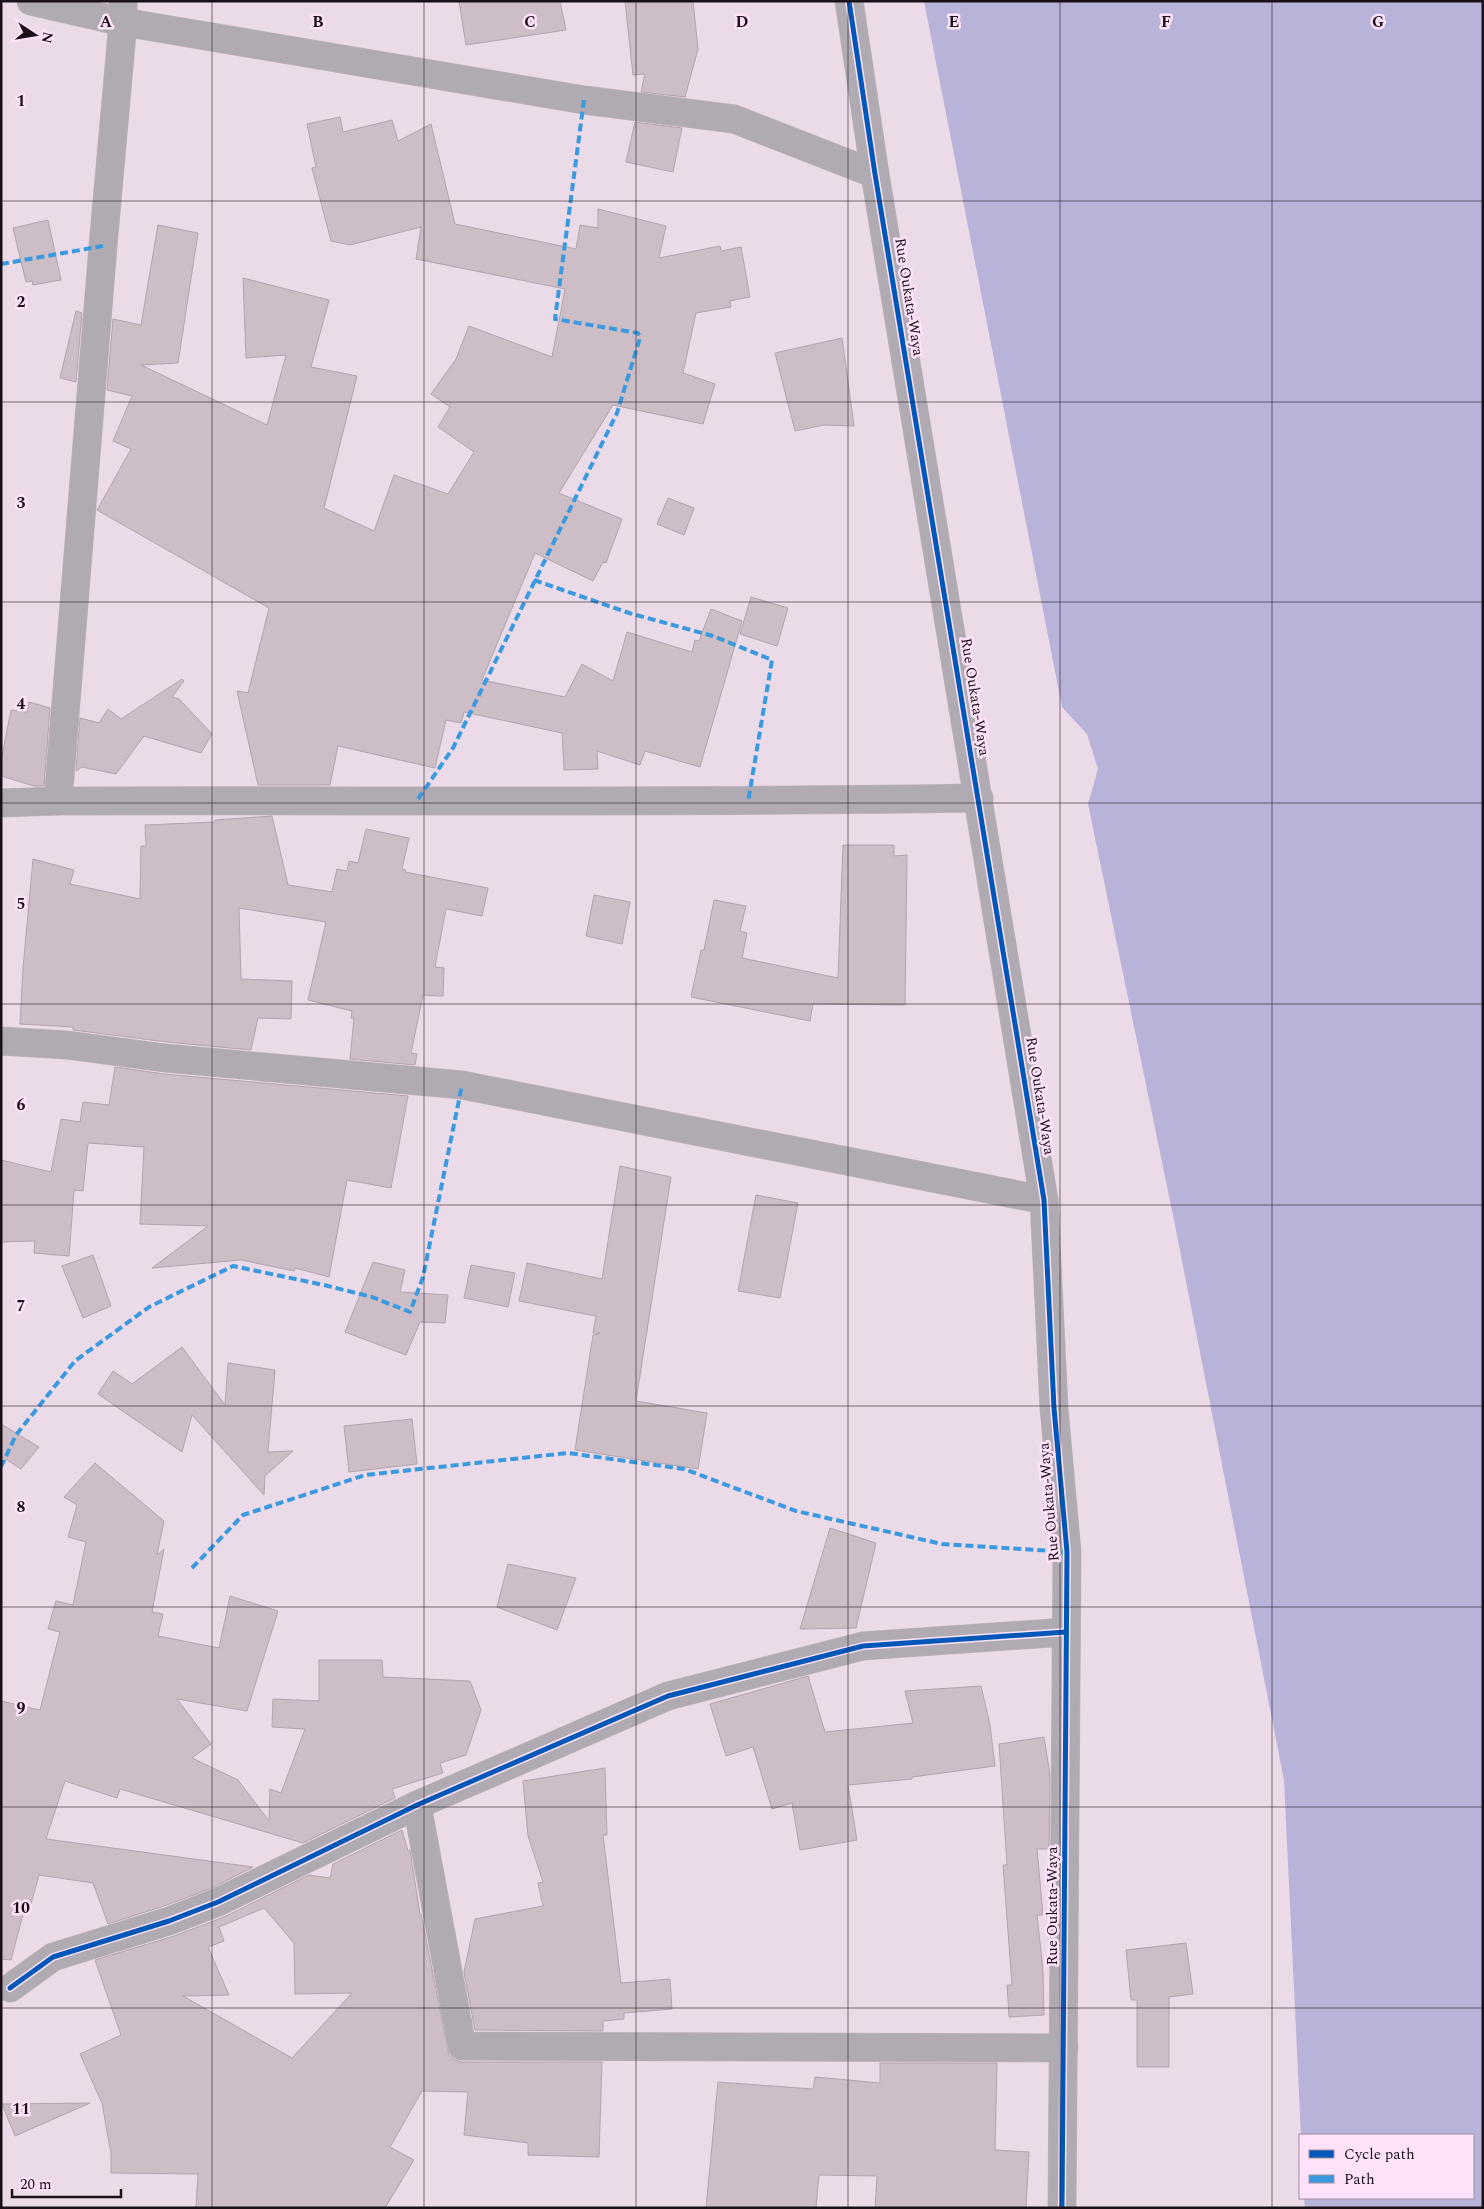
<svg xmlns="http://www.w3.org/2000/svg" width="1484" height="2209" font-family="Spectral,serif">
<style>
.water{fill:#b7b3d9}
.building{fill:#ccbdc6;stroke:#b2a4ad;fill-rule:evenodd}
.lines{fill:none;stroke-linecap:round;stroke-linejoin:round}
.minor-casing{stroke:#c4b7c2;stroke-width:29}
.minor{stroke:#b0abb2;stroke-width:28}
.quiet{stroke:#3b9adf;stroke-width:4;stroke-dasharray:8 4;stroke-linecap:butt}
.cycleway-casing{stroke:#fee2f9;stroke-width:8}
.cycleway{stroke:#0057b8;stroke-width:5}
.grid{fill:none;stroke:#191018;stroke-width:1;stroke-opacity:0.55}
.labels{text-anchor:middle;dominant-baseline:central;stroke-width:5;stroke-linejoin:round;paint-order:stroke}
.street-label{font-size:15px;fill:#191018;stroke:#fee2f9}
.grid-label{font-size:16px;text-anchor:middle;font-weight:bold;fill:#191018;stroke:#fee2f9;stroke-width:5;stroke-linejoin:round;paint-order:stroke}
</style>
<rect width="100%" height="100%" fill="#ebdae8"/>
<!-- water -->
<path class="water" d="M924,1H1483V2208H1305L1304,2198H1473V2135H1301L1284,1780L1174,1220L1088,804L1098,769L1087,734L1062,707Z"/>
<!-- building -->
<g class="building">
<path d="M459,1H560L566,30L466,45Z"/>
<path d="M625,1H693L698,49L685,97L641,92L645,74L633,75Z"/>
<path d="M340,117L343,132L392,120L398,141L431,124L455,224L576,249L580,225L598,228V209L666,226L659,258L720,246L721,251L741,247L750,297L730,301L731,307L696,313L683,373L715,384L703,424L613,405L559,493L622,519L606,563L603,562L593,581L535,553L482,680L565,697L582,664L613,681L627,632L692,652L695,640L699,641L711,609L742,621L700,767L645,751L640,765L597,751L598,769L564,770L562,733L464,712L461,723L446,720L435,768L338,746L330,785H258L237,691L248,693L269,608L97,510L131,449L113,441L132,396L107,390L113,319L141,325L158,225L198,233L178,363L141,365L267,425L286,355L246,358L243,278L329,300L311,367L357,376L324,508L374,531L394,475L448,494L474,452L438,427L450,407L431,394L456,359L469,326L552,357L565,289L416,259L421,227L350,245L331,241L312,168L316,167L307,124Z"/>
<path d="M635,122L682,128L673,172L626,162Z"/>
<path d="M48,220L61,280L33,285L32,281L26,282L13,228Z"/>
<path d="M76,311L82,313L76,382L60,378Z"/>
<path d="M842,338L854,426L824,425L795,431L775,353Z"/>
<path d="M668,498L694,508L684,535L657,524Z"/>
<path d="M751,597L788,608L777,646L740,634Z"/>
<path d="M182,679L184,681L172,697L179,699L212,734L201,753L144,736L116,774L82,767L76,771L80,718L99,723L108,709L121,719Z"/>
<path d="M29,702L50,708L44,786H34L1,776V761L11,710L27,712Z"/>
<path d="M272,816L288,885L332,892L337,869L347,871L349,861L358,863L366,829L409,838L402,869L406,870L405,872L488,888L482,916L446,909L435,967L444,968L443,996L423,995L411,1053L417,1054L415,1065L350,1059L354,1018H351L352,1011L308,1000L326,922L239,908L241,979L292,981L291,1019L258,1018L251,1050L167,1042L73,1030V1027L20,1024L23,968L33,859L74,870L70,884L140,899L141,846H146L145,825L215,822V820Z"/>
<path d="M843,845H894V856L907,855L905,1005L813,1004L810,1021L691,997L701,950H704L714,900L746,906L740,931L747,933L742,958L838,978Z"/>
<path d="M594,895L630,902L622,944L586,936Z"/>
<path d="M115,1067L164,1074L408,1096L391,1188L347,1180L329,1277L295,1268L294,1271L241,1260L152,1268L208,1226L140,1224L144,1147L88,1143L83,1191L74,1190L69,1256L34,1253L35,1241L1,1242V1160L51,1172L61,1119L80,1122L83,1102L109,1105Z"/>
<path d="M620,1166L671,1177L636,1401L707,1413L698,1469L575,1450L593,1335L600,1333H593L596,1316L519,1301L527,1263L602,1279Z"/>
<path d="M756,1195L798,1203L780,1298L738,1291Z"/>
<path d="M93,1255L111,1306L83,1318L62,1266Z"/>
<path d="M373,1262L405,1270L400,1292L448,1295L445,1323L420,1322L406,1355L345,1332Z"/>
<path d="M471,1265L515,1273L508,1307L464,1298Z"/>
<path d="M182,1347L225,1405L228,1363L275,1370L268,1452L293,1451L265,1476L264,1495L192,1415L182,1452L98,1394L113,1371L132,1384Z"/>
<path d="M412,1419L417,1464L349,1472L344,1426Z"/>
<path d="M1,1424L39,1447L21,1469L1,1456Z"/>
<path d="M95,1463L164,1521L157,1555L164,1549L152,1612L163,1614L158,1636L219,1648L230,1596L278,1611L247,1711L177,1699L211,1744L192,1758L238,1780L269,1821L270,1789L281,1793L305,1729L272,1727L273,1699L319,1701V1660H382L383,1677L470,1681L481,1710L466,1755L440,1763L443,1773L392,1789L395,1798L303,1843L120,1789L117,1798L65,1781L46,1839L253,1867L212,1888L164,1906L108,1924L93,1883L39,1875L31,1904L26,1903L11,1960L1,1959V1701L40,1710L60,1632L48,1629L56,1601L73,1605L86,1542L68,1537L77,1505L64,1497Z"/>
<path d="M830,1528L876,1543L856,1628L800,1629Z"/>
<path d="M508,1564L576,1578L557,1630L497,1607Z"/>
<path d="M808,1676L825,1732L913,1723L905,1691L981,1686L990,1725L995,1766L912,1777V1779L848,1785L857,1840L800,1850L792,1803L772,1809L753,1747L726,1756L710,1704Z"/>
<path d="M1044,1737L1050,1775L1049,1849H1037L1043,1915H1037L1043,1970L1044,2015L1009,2017L1007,1985H1012L1003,1865H1007L999,1744Z"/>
<path d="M605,1768L607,1835H603L621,1983L670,1979L672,2009L624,2013V2019L603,2021V2031L475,2030L464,1972L475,1919L543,1906L538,1883L543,1882L528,1836L523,1781Z"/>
<path d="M402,1830L408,1851L410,1850L420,1914H421L449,2055L455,2060L462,2062H602L599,2157L528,2155V2143L464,2135L468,2092L422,2091L390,2147L414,2160L385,2208H196L198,2174L111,2173V2154L102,2103L80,2054L121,2035L95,1960L174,1936L224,1917L309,1875L330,1878L333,1864ZM264,1908L294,1943L295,1994L352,1993L292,2058L183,1996L229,1995L208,1947L224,1941L219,1927Z"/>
<path d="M1186,1943L1193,1994L1169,1997V2067H1137V2000H1131L1126,1950Z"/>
<path d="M880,2063H997L995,2150L1029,2152L1026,2208H875L877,2176L819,2175L816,2208H706L718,2082L813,2089L815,2077L880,2083Z"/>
<path d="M90,2103L15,2136L2,2104Z"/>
</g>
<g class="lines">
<!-- minor casing -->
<g class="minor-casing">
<g id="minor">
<path d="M31,1L123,22L584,100L734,119L875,174"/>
<path d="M849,1L875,174L1044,1200L1054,1408L1067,1552L1062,2208"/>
<path d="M58,801L103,246L123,22V1"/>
<path d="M1,803L58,801C365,800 672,803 979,798"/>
<path d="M1,1041L67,1045L165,1058L462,1085L1044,1200"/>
<path d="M417,1805L462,2046L1064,2048"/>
<path d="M10,1988L53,1957L169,1921L218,1902L417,1805L668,1696L863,1646L1066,1632"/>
</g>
</g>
<!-- minor -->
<use href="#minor" class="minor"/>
<!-- quiet -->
<g class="quiet">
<path d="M1,264L103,246"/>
<path d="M534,580L629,613L713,636L772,660L748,802"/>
<path d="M418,799L453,748L617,413L640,338L638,333L555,319L584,100"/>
<path d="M1,1467L16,1435L75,1361L149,1307L233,1266L324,1285L372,1297L410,1312L423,1277L462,1085"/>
<path d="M192,1568L243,1515L365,1475L568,1453L684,1469L796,1511L942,1544L1067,1552"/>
</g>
<!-- cycleway casing -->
<g class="cycleway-casing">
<g id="cycleway">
<path d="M849,1L875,174L1044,1200L1054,1408L1067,1552L1062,2208"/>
<path d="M10,1988L53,1957L169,1921L218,1902L417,1805L668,1696L863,1646L1066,1632"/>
</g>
</g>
<!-- cycleway -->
<use href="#cycleway" class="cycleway"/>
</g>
<!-- grid -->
<path class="grid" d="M212,1V2208M424,1V2208M636,1V2208M848,1V2208M1060,1V2208M1272,1V2208M1,201H1483M1,402H1483M1,602H1483M1,803H1483M1,1004H1483M1,1205H1483M1,1406H1483M1,1607H1483M1,1807H1483M1,2008H1483"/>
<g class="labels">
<!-- street labels -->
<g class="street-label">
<text transform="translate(909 297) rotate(81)">Rue Oukata-Waya</text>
<text transform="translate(975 697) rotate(81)">Rue Oukata-Waya</text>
<text transform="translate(1040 1096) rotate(81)">Rue Oukata-Waya</text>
<text transform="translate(1049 1502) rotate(-95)">Rue Oukata-Waya</text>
<text transform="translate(1052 1906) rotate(-90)">Rue Oukata-Waya</text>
</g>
</g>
<g class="grid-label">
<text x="106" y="27">A</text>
<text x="318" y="27">B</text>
<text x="530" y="27">C</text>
<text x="742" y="27">D</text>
<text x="954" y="27">E</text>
<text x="1166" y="27">F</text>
<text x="1378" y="27">G</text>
<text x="21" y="106">1</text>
<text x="21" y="307">2</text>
<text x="21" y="508">3</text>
<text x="21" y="709">4</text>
<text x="21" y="909">5</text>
<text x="21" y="1110">6</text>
<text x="21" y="1311">7</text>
<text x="21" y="1512">8</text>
<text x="21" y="1713">9</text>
<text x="21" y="1913">10</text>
<text x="21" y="2114">11</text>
</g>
<!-- border -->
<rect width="1484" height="2209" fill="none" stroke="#191018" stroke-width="5"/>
<!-- legend -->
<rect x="1299" y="2134" width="175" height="65" fill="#fee2f9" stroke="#a28e9f"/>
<rect x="1309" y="2150" width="25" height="8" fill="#0057b8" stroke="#a28e9f"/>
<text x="1344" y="2159" font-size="15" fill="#191018">Cycle path</text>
<rect x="1309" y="2175" width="25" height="8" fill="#3b9adf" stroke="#a28e9f"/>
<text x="1344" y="2184" font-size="15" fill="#191018">Path</text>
<!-- north arrow -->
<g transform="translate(35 35) rotate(102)" stroke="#fee2f9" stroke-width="4" paint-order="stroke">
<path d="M0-4L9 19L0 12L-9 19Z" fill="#191018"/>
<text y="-8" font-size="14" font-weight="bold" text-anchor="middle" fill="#191018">N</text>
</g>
<!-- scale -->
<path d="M12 2189v8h109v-8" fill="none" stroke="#191018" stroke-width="2.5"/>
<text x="20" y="2189" font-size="15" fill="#191018" stroke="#fee2f9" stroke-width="4" paint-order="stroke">20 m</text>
</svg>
